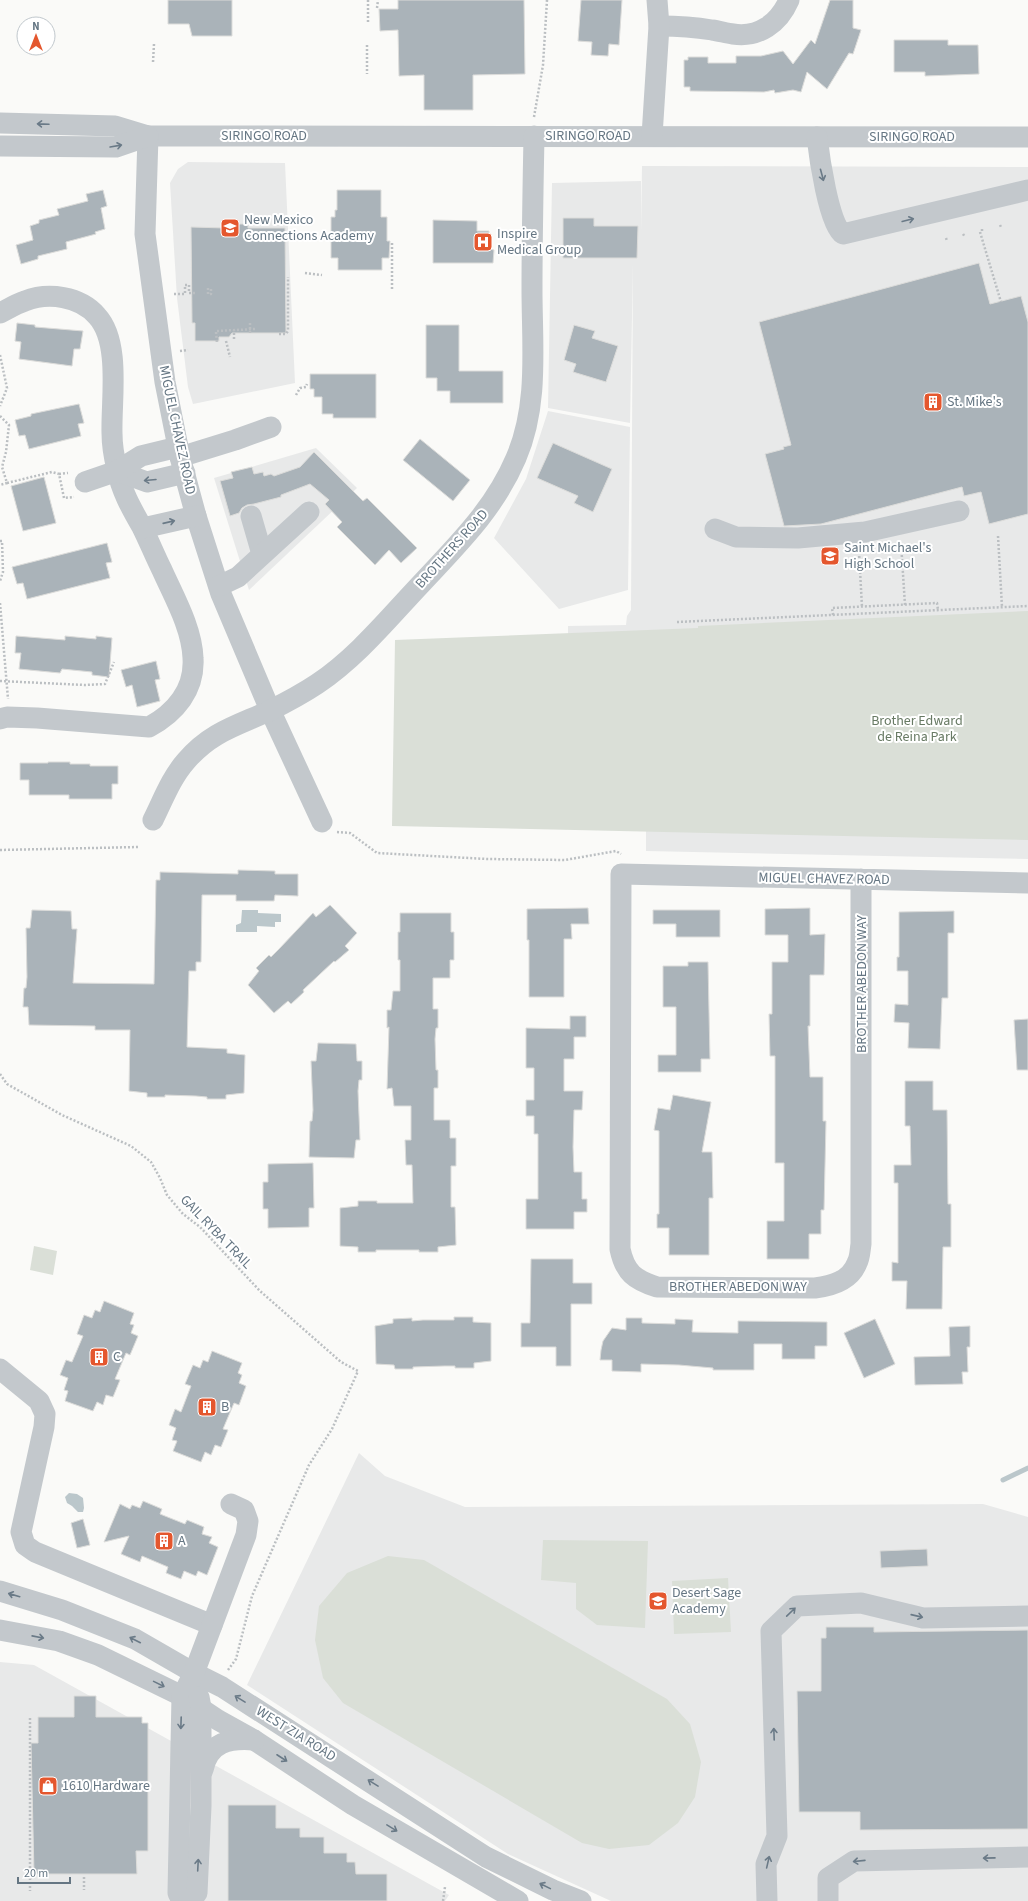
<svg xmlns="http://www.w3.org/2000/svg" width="1028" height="1901" font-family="'Source Sans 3',sans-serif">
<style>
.built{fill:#e8e9e9}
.green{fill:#dadfd7}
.water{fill:#bbc7cb}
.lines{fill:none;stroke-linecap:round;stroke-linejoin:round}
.stream{stroke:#bbc7cb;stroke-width:5}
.building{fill:#aab3b9;stroke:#dcdcda}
.path{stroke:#bbbfc2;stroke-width:2.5;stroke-dasharray:2 2;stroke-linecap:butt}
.minor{stroke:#c3c8cc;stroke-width:21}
.oneway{stroke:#6a7a87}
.labels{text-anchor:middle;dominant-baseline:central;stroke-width:4;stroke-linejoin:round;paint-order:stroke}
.street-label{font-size:14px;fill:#657683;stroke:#fff}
.poi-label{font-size:14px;fill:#657683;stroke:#fff;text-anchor:start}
.park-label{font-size:14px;fill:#687a64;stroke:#fff}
</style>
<rect width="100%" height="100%" fill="#fafaf8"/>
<!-- built -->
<g class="built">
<path d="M188,162L285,163L295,383L193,404L188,387L177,298L170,183L178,169Z"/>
<path d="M642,166L1028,167V859L646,851V817L568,640V626L626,625L627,616L631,610L633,263L630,423L548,408L552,183L641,181V232Z"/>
<path d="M548,411L630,427L628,590L559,609L494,538L526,479Z"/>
<path d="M316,448L357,488L249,590L214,478Z"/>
<path d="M359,1453L385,1476L465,1507L983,1504L1028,1517V1901H611L508,1854L247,1685Z"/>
<path d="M0,1662L34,1665L449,1895L445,1901H0Z"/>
</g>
<!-- green -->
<g class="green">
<path d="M1028,611V840L392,826L395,640L698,628V626Z"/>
<path d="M34,1246L57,1251L53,1275L30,1270Z"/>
<path d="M543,1540L648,1541L645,1628L597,1625L576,1609V1583L541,1580Z"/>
<path d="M388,1556L424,1560L667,1699L690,1724L701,1762L695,1797L678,1823L649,1845L609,1849L582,1843L343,1703L323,1678L315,1640L319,1606L347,1573Z"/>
<path d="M728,1578L731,1632L674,1634L672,1581Z"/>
</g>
<!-- water -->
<g class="water">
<path d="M242,910H258V913L281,914V922H275V927L257,926V932H236V925L241,923Z"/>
<path d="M69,1493L77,1494L83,1498L84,1508L83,1512H78L72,1506L67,1503L65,1497Z"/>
</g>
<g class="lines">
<!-- stream -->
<path class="stream" d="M1003,1480L1028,1468"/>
</g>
<!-- building -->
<g class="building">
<path d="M168,0H232V36H192L189,24H168Z"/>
<path d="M398,0H524L525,74L473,75V110H424V75L399,76L398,30L380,31L379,9H398Z"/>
<path d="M581,0H622L619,45L609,44L608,56L591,55L592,42L578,41Z"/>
<path d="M830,0H853V28L861,30L853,54L849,53L827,89L807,72L801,92L793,90L775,93L774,90L764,92L690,91V87H684V60H688V57H708V63H736V56H761L783,51L793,64L811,40L815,44Z"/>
<path d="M894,40H948V45H978L979,74L925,76V72H894Z"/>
<path d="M103,190L107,206L101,208L105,229L95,232L96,234L66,242L67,249L38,256V259L21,264L16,245L33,240L30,226L39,223V220L59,215L57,209L88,201L86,194Z"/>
<path d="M337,190H381V217H387V241H390L389,258H382V270H338V258H331V217H335V210H337Z"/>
<path d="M563,218H594V226H638L637,258H563Z"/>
<path d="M433,220L477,221V231H489V249L494,250L493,263H433Z"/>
<path d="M225,224H248V228H285L286,333H232L229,337H219V341H195V323H192L191,227L225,228Z"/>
<path d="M979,263L990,304L1021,296L1028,322V514L989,524L981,492L964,496L962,487L821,524L784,526L765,454L784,449L783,447L791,445L759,322Z"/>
<path d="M17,323L35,325V327L83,331L80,349H74L72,366L19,359L21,342L15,341Z"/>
<path d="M426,325H459V371H503V403H450V391H437V378H426Z"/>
<path d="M574,325L595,331L592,338L618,346L606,382L573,372L576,364L564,360Z"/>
<path d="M310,374H376V418H333V414H322V397H314V389H310Z"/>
<path d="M79,404L84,423L78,424L81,436L29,449L25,435L19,436L15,420L31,416V414Z"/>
<path d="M420,439L470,480L453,501L403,460Z"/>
<path d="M553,443L612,469L593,512L574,503L578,496L537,478Z"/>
<path d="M314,452L363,501L367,498L417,548L401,563L389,550L375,565L337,527L342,522L325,504L329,500L310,484L281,495V497L254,504L247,505L242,508L239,513L230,516L220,481L233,478L231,472L252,467L254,474L263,472L264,476L271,474L274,476L300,467Z"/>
<path d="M44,477L56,523L23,531L11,486Z"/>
<path d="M107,543L112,562L106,563L110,578L27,599L23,583L17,584L12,567Z"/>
<path d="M16,636L65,640V636L96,639V636L112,638L109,677L92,675V672L62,669L60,673L19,669L21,653H15Z"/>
<path d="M156,661L160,679L155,680L160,701L137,707L132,685L126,687L121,670Z"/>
<path d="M48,762H70V764H90V766H118V784H112V799H69V795H29V780H20V763H48Z"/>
<path d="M238,870L275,871V874H298V896L275,895L274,901H236V895H202L201,962H196V971H189L187,1047L227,1049V1053L245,1055L244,1093L226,1095V1099H207V1097L196,1096L165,1095V1097H147V1093L129,1091L130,1030H95V1026L29,1025L28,1007H23L24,988H26L27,977L26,928H30L32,910L71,911L72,929H77L73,983L154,984L156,880H160V872L238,874Z"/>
<path d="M330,905L357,933L345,946L349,950L335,962L334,961L303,990L304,992L291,1004L288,1001L274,1013L248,985L259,971L256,968L269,955L271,957L279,949L313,913L316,917Z"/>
<path d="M588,908L589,924H571L572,939H564V997H529V940H527V909Z"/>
<path d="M810,908V935L825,934L824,975H810V1026H808L810,1077H823V1121H826L824,1210H821V1234H809V1259H767V1221H784V1163H775V1056H770L769,1014H772V962H788V935H765V909Z"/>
<path d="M653,910H720V937H676V924H653Z"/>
<path d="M954,911V933H948V998H942L940,1049L908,1048L909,1023L894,1022L895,1004L908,1005V971H897V957H899V912Z"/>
<path d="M400,913H451V932H454V960H450V978H433V1009H438V1028H436L435,1039L436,1070H438V1088H434V1120H450V1138H456V1166H451V1207H455L456,1245L438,1247V1252H419V1250H376V1252H358V1247L340,1246V1208L358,1206V1201H377V1203H413L412,1165H406L405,1140H411V1106H394L392,1088L387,1089L389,1027L387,1028V1010H391L393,991H400V960H398V932H400Z"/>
<path d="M688,962H708L710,1059H701V1072H658V1055H676V1007H663V966H688Z"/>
<path d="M570,1016H586V1037H574V1059H564V1091H583L582,1110H574L573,1147L574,1172H582V1199H587V1212H574V1229H526V1199H538V1134H534V1116H526V1100H534V1068H526V1028L570,1029Z"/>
<path d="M1028,1019V1070H1017L1014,1020Z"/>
<path d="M318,1043L356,1044L357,1061H362V1080H359L358,1091L360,1140H356L354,1158L309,1157L310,1121H312L313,1110L311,1061H316Z"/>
<path d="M905,1081H933V1110H947L948,1204H951V1247H943L942,1309H906L907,1281H892V1262L898,1263V1183H894V1165H911L910,1126H905Z"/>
<path d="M673,1095L711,1102L702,1152H712L713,1198H709V1255H669V1228H657V1214H659V1131L654,1130L658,1108L670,1110Z"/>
<path d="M313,1163L314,1208H309V1227L268,1228V1209H263V1182H268V1164Z"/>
<path d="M531,1259H573V1283H592V1304H571V1366H556V1347H521V1323H530Z"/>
<path d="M104,1301L134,1313L130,1324L134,1325L131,1333L138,1336L130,1355L126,1353L115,1379L120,1380L113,1397L106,1395L103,1405L97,1402L93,1411L65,1401L68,1391L64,1390L68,1378L60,1375L66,1360L72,1362L83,1336L77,1334L84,1315L92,1318L95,1310L100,1312Z"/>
<path d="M454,1317H473V1322L491,1323V1361L474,1363V1368H455V1366H444L413,1367V1369H395L394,1365L376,1364L375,1326L393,1323V1319L412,1318V1321L423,1320H454Z"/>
<path d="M626,1318H642V1323L675,1324V1319L693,1320L692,1332L738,1333V1321L827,1322V1346H815V1359H782V1344H754V1370H713V1368L679,1365L641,1364V1372L612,1371V1360H600L601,1350L603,1341L612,1328L626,1330Z"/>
<path d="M875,1319L895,1364L864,1378L844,1333Z"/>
<path d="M970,1326V1347H967L968,1372H962L963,1384L915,1385L914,1357L950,1356L949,1327Z"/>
<path d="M212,1351L242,1363L238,1373L242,1375L239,1383L246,1386L239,1405L234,1403L223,1429L228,1430L221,1447L215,1445L211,1455L205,1452L201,1462L173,1451L177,1441L172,1440L176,1428L169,1425L175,1409L181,1412L191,1386L185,1384L193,1365L200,1368L203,1360L208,1362Z"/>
<path d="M143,1501L162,1509L160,1514L185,1524L187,1520L204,1527L202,1534L212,1537L209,1543L218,1547L207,1575L198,1571L196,1576L184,1571L181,1579L166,1573L168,1567L142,1556L140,1562L121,1554L129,1536L104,1542L120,1504L130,1509L132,1505L140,1508Z"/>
<path d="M83,1519L90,1545L77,1548L71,1523Z"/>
<path d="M927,1549L928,1566L881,1568L880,1551Z"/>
<path d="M826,1627H874V1632L1028,1630V1829L860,1830V1812H799L797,1691H821V1638H826Z"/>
<path d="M74,1696H96V1717H142V1723H148V1851H136L137,1874H34L31,1743H38V1717H74Z"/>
<path d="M228,1805H276V1828H300V1837H324V1853H347V1862H355L356,1874H387V1901H228Z"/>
</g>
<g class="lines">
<!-- path -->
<g class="path">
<path d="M368,0V24"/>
<path d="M377,8L378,0"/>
<path d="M367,45V74"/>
<path d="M153,62L154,44"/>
<path d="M534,117L543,65L547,0"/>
<path d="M1000,225L1001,227"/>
<path d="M982,229V232"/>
<path d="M980,232L1001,302"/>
<path d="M963,234L965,237"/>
<path d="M946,238L947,241"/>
<path d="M305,273L322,275"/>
<path d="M208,288V294H211V287"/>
<path d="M392,289V241"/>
<path d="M174,294H185V285H189V293H197"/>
<path d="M250,323V335"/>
<path d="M217,331L255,329"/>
<path d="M216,332L217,343"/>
<path d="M279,334H286L288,331V277"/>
<path d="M234,339V330"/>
<path d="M226,341L230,357"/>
<path d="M180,351L188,350"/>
<path d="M0,355L7,388L0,406"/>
<path d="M296,395L300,388L306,387L307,384"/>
<path d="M0,416L9,425L6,452L2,467L7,483L0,485"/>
<path d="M59,474L68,473"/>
<path d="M7,483L52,472L59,474L64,498L74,497"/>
<path d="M998,536L1002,607"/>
<path d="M0,541H2L3,572L0,581"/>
<path d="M901,543L905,605"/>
<path d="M859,552L862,607"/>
<path d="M0,603L8,699"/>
<path d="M833,615L832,608L937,603L938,610"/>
<path d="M677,622L1028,606"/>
<path d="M0,681L85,685L105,684L114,662"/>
<path d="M337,832L350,833L377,853L487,859L565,860L616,851L621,854"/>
<path d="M0,850L139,847"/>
<path d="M0,1074L7,1084L62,1115L131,1146L151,1162L160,1178L167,1195L183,1214L200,1227L260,1291L341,1362L358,1371L332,1429L309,1465L252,1596L236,1659L228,1670"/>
<path d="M30,1718V1891"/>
<path d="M84,1877V1890"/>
<path d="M443,1901L445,1887"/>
</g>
<!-- minor -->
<g class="minor">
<path d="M659,26C677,26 694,27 712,30C719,31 726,33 733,34C759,38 779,23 789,0"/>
<path d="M0,123L115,126L148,136L1028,137"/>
<path d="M148,136L145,234L165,382L180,457L196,516L221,594L270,710L322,822"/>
<path d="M652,136L659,26L657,0"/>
<path d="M817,137C819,155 829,226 843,234L1028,190"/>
<path d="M0,146L116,147L148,136"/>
<path d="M0,313C8,309 16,304 25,301C48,292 80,296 97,316C121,342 111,400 112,433C112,445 114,457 117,469C121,490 131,508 142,527C149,541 155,556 162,570C174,597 192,628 193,658C195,690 175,713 149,727L37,718L7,717L0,719"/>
<path d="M180,457L235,440L271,427"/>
<path d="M117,471L147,482L185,473"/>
<path d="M85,482L117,471L141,456L178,447"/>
<path d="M251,516L262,554"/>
<path d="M143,528L196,516"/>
<path d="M715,529L736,537L798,538L865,532L959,511"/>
<path d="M219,586L238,577L309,512"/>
<path d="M153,820C163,800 171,778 186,761C211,732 236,726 269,711C285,703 302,694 317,684C356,658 387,620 419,586C456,546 494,510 516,458C539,405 532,346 532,290C532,238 533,187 534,136"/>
<path d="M861,879V1244C860,1250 860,1258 857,1263C850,1281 832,1286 815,1288L657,1287C635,1280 625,1273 620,1249L621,874L1028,883"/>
<path d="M0,1369L39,1401L45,1414L44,1427L21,1532L25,1545L35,1552L212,1625"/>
<path d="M0,1591L62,1610L135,1639L194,1673L222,1687L486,1857L553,1890L581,1901"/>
<path d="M0,1630L59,1641L98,1655L182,1696L218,1720L254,1740L353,1805L518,1901"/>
<path d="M203,1770C208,1742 230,1738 254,1740"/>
<path d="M182,1901L178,1893L182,1696L194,1673L246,1535L248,1521L244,1510L231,1504"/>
<path d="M189,1901L197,1893L201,1806V1708L199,1697"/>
<path d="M767,1901L766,1864L777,1836L771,1631L797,1606L861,1603L923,1618L1028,1616"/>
<path d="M828,1901V1878L854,1861L1028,1857"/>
</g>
</g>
<!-- one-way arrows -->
<defs><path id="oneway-shaft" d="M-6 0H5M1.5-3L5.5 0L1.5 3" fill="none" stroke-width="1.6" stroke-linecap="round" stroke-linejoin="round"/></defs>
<g class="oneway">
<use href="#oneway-shaft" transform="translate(43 124) rotate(-178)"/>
<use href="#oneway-shaft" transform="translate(116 146) rotate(-10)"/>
<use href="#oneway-shaft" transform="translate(822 175) rotate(75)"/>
<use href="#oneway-shaft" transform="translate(908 220) rotate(-14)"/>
<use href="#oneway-shaft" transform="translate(150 480) rotate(175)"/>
<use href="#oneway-shaft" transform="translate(169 522) rotate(-13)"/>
<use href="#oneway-shaft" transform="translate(14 1595) rotate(-164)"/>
<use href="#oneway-shaft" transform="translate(791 1612) rotate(-44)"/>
<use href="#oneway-shaft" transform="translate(917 1616) rotate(13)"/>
<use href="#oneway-shaft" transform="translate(38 1637) rotate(11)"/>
<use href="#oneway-shaft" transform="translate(135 1640) rotate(-153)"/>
<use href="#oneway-shaft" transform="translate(159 1684) rotate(26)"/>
<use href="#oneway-shaft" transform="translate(240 1699) rotate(-148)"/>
<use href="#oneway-shaft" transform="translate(181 1723) rotate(92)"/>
<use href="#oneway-shaft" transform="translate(774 1734) rotate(-92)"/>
<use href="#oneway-shaft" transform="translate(282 1758) rotate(33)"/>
<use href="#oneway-shaft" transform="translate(373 1783) rotate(-148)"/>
<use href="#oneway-shaft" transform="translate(392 1828) rotate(31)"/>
<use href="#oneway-shaft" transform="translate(989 1858) rotate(179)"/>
<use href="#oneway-shaft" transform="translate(859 1861) rotate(174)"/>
<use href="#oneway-shaft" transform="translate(768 1862) rotate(-77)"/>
<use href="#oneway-shaft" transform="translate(198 1865) rotate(-87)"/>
<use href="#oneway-shaft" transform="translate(545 1886) rotate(-154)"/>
</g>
<!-- icons -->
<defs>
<g id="school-square" transform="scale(1)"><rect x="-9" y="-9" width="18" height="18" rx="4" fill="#e4572e" stroke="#fff"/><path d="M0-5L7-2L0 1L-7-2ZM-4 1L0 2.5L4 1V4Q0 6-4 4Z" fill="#fff"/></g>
<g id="hospital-square" transform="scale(1)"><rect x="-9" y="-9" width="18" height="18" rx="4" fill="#e4572e" stroke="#fff"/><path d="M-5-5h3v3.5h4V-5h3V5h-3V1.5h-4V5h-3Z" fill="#fff"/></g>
<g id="building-square" transform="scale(1)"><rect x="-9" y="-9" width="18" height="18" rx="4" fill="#e4572e" stroke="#fff"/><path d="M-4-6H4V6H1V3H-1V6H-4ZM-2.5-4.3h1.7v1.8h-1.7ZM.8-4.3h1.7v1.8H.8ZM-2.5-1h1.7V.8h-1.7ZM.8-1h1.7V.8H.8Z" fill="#fff"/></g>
<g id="shop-square" transform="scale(1)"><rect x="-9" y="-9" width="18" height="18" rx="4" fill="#e4572e" stroke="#fff"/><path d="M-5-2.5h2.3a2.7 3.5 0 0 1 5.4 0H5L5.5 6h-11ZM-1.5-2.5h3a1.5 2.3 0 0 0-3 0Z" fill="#fff"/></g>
</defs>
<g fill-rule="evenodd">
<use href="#school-square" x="230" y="228"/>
<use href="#hospital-square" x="483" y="242"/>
<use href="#building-square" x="933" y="402"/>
<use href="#school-square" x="830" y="556"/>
<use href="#building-square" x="99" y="1357"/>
<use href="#building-square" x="207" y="1407"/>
<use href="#building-square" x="164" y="1541"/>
<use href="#school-square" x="658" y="1601"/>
<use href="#shop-square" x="48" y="1786"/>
</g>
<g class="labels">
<!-- street labels -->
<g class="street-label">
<text x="264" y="136">SIRINGO ROAD</text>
<text x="588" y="136">SIRINGO ROAD</text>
<text x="912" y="137">SIRINGO ROAD</text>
<text transform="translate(177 430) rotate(78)">MIGUEL CHAVEZ ROAD</text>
<text transform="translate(452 549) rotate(-48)">BROTHERS ROAD</text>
<text transform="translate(824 879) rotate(1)">MIGUEL CHAVEZ ROAD</text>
<text transform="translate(862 984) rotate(-90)">BROTHER ABEDON WAY</text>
<text transform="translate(216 1232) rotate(46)">GAIL RYBA TRAIL</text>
<text x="738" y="1287">BROTHER ABEDON WAY</text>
<text transform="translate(296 1734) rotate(32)">WEST ZIA ROAD</text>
</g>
<!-- poi labels -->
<g class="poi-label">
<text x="244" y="220">New Mexico<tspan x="244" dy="16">Connections Academy</tspan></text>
<text x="497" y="234">Inspire<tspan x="497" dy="16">Medical Group</tspan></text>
<text x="947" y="402">St. Mike's</text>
<text x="844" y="548">Saint Michael's<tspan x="844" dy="16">High School</tspan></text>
<text x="113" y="1357">C</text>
<text x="221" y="1407">B</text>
<text x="178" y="1541">A</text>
<text x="672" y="1593">Desert Sage<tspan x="672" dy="16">Academy</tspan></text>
<text x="62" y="1786">1610 Hardware</text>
</g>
<!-- park labels -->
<g class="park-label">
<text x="917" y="721">Brother Edward<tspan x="917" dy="16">de Reina Park</tspan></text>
</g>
</g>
<!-- north arrow -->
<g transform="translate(36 36)"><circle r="19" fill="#ffffff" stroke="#c1c8cd"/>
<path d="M0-3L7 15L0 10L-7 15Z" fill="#e4572e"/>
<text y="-6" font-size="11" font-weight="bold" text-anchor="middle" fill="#657683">N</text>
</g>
<!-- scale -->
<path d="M18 1877v6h52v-6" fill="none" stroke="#657683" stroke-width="2"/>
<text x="24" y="1877" font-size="12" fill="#657683" stroke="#ffffff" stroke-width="3" paint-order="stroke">20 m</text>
</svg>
